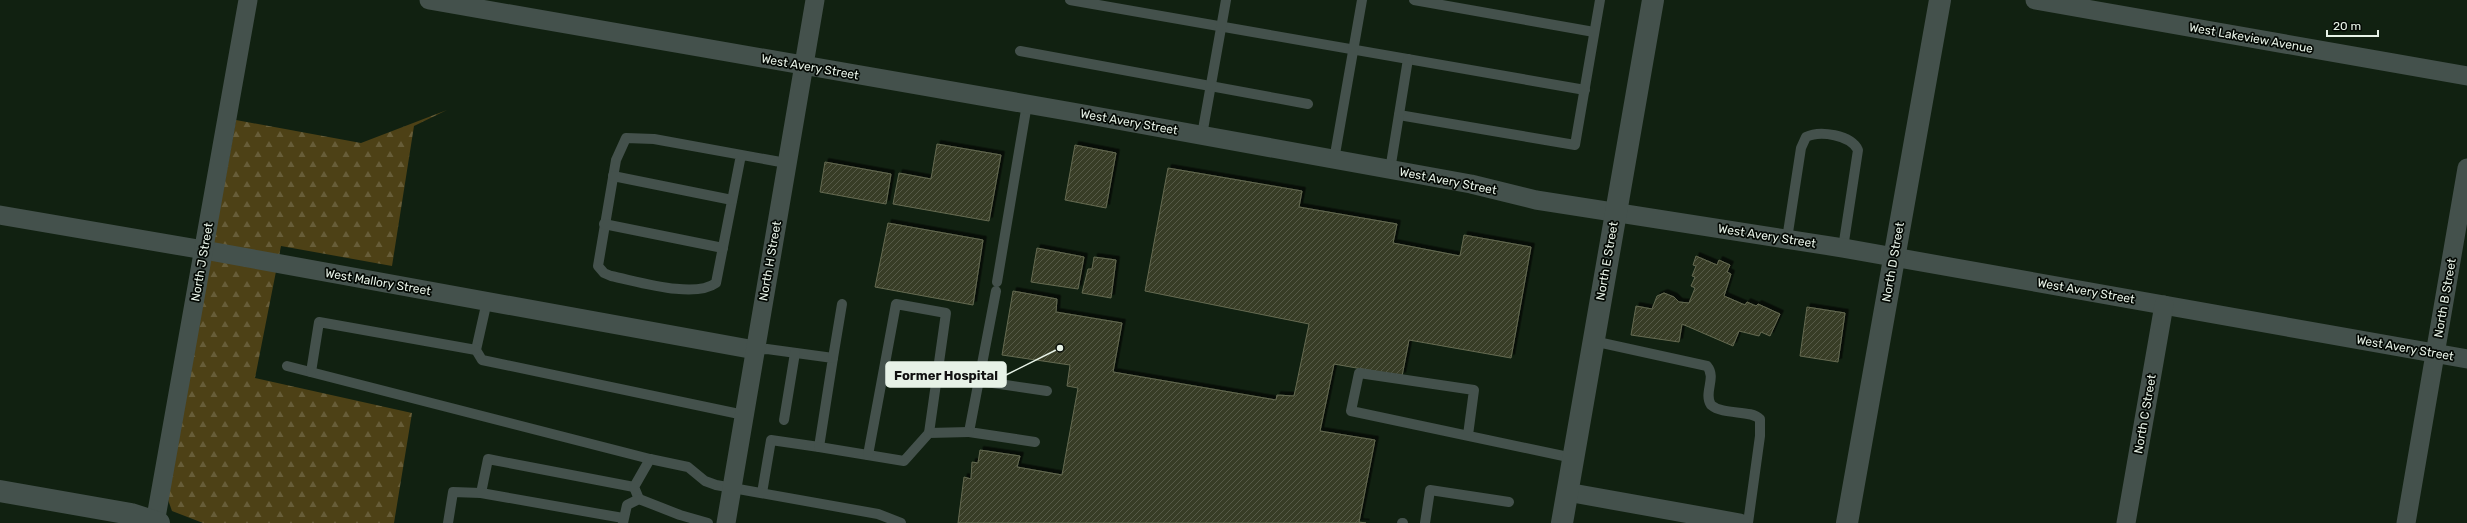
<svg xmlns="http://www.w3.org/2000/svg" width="2467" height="523" font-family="Rubik,sans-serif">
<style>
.forest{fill:url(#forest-firs)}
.building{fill:url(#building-hatch);stroke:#656a51;filter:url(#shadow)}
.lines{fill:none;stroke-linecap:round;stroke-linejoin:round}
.service{stroke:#44514c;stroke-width:10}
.minor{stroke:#44514c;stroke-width:19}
.tertiary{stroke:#44514c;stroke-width:22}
.labels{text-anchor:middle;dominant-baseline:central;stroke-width:3.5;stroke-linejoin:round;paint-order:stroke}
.street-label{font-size:12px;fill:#e7f2e7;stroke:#040904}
.leader{fill:none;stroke:#e7f2e7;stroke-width:1.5}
.callout-dot{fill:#e7f2e7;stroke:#040904;stroke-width:1.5}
.callout{fill:#e7f2e7;stroke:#e7f2e7;stroke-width:1.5}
.callout-label{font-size:13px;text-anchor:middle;font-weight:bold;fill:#111}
</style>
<defs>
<pattern id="forest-firs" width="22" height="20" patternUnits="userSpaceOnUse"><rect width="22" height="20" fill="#4d4116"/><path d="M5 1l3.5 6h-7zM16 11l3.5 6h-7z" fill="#675d38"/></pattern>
<pattern id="building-hatch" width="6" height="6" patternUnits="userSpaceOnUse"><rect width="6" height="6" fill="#393e27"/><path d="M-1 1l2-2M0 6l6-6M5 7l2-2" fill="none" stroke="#565a46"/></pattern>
<filter id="shadow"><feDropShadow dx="3.5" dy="-3.5" stdDeviation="0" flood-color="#0009"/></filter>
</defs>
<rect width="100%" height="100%" fill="#112111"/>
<!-- forest -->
<path class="forest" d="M447,110L414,126L392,266L281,246L255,378L412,413L394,523H203L172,511L167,497L236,120L361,143Z"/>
<!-- building -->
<g class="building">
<path d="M937,144L1001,155L989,221L893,204L899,173L931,179Z"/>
<path d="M1075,145L1116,153L1106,208L1065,200Z"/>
<path d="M825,162L891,174L886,204L820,192Z"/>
<path d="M1168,168L1302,191L1299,207L1397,224L1393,243L1460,256L1464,235L1531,247L1511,358L1409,340L1402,376L1334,364L1320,431L1375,440L1359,522L1366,523H958L964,477L971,479L972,462L978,463L980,450L1020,456L1017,467L1062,475L1078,388L1067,386L1070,365L1002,355L1013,291L1057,299L1056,312L1122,323L1113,372L1276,400L1277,395L1294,396L1309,324L1145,291Z"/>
<path d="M888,223L983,240L973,305L875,287Z"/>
<path d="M1037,248L1084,257L1078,289L1031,282Z"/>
<path d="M1696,256L1717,265L1719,260L1730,265L1727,272L1731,274L1724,296L1745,305L1747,302L1756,306L1758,304L1780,314L1770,336L1761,332L1759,336L1739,331L1733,346L1682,324L1679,342L1631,335L1636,306L1652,309L1657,296L1664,293L1674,297L1679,302L1689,303L1695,288L1691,286L1695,277L1692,276L1696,266L1693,265Z"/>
<path d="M1094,257L1116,260L1111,298L1082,293L1088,269H1092Z"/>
<path d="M1807,307L1845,313L1838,362L1800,356Z"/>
</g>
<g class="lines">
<!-- service -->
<g class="service">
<path d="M1070,0L1585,90"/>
<path d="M1414,0L1594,32"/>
<path d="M1020,51L1308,104"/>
<path d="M1399,115L1575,145L1600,0"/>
<path d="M1202,135L1226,0"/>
<path d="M741,155L716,283C694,299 637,281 611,276L604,273L598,266L616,160L626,138L654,139L786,163"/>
<path d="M1334,160L1362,0"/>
<path d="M1390,170L1408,59"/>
<path d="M613,176L732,200"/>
<path d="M604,224L723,248"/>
<path d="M1787,239L1801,148L1806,137C1820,130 1851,135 1858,150L1843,248"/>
<path d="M997,282L1027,104"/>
<path d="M996,291L969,432L1035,442"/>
<path d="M487,301L476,350L482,360L744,415"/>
<path d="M1593,341L1707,366C1717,378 1703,393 1711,405C1724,416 1750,409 1760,419V436L1748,523"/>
<path d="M755,350L767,349L833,358L819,447L771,440L762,493"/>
<path d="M833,358L842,304"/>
<path d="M287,366L650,459"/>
<path d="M311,372L319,322L476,350"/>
<path d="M979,381L1047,391"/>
<path d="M784,420L795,353"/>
<path d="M1468,435L1474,390L1359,373L1351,411L1573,458"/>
<path d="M819,447L904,461L929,433L969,432"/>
<path d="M868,455L896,304L946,313L929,433"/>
<path d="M481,493L488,459L634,487"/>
<path d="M639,499L634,487L650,459L688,467L705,481L716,485L878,514L901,523"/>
<path d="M448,523L453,492L481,493L623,518"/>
<path d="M623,523L627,505L639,499L680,515L708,523"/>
<path d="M1402,523H1403"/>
<path d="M1425,523L1430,490L1509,502"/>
</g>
<!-- minor -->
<g class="minor">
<path d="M429,0L1084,114L1471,184L1536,200L1843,248L2467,359"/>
<path d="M2035,0L2467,76"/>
<path d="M0,215L204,250L755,350"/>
<path d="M1567,492L1740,523"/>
<path d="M155,523L248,0"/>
<path d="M726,523L815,0"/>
<path d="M2126,523L2164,305"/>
<path d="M2406,523L2467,168"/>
</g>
<!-- tertiary -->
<g class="tertiary">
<path d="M0,491L131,514L159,523"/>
<path d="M1562,523L1653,0"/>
<path d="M1847,523L1940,0"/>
</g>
</g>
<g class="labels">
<!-- street labels -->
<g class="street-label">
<text transform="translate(2251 38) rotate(10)">West Lakeview Avenue</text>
<text transform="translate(810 67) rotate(10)">West Avery Street</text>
<text transform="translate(1129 122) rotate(10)">West Avery Street</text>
<text transform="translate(1448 181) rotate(11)">West Avery Street</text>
<text transform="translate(1767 236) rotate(9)">West Avery Street</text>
<text transform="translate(770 261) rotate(-80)">North H Street</text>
<text transform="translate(1607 261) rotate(-80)">North E Street</text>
<text transform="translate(202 262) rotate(-80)">North J Street</text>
<text transform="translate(1893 262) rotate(-80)">North D Street</text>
<text transform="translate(378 282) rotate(10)">West Mallory Street</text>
<text transform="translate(2086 291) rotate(10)">West Avery Street</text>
<text transform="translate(2445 298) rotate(-80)">North B Street</text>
<text transform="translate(2405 348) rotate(10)">West Avery Street</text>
<text transform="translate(2145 414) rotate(-80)">North C Street</text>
</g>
</g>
<!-- callouts -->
<path class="leader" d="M1060 348L1006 375"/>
<circle class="callout-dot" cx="1060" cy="348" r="4"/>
<rect class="callout" x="886" y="362" width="120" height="25" rx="4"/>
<g class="callout-label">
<text x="946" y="380">Former Hospital</text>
</g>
<!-- scale -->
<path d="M2327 30v6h51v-6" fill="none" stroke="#e7f2e7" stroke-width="2"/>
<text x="2333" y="30" font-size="12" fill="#e7f2e7" stroke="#040904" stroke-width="3" paint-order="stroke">20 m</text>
</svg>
